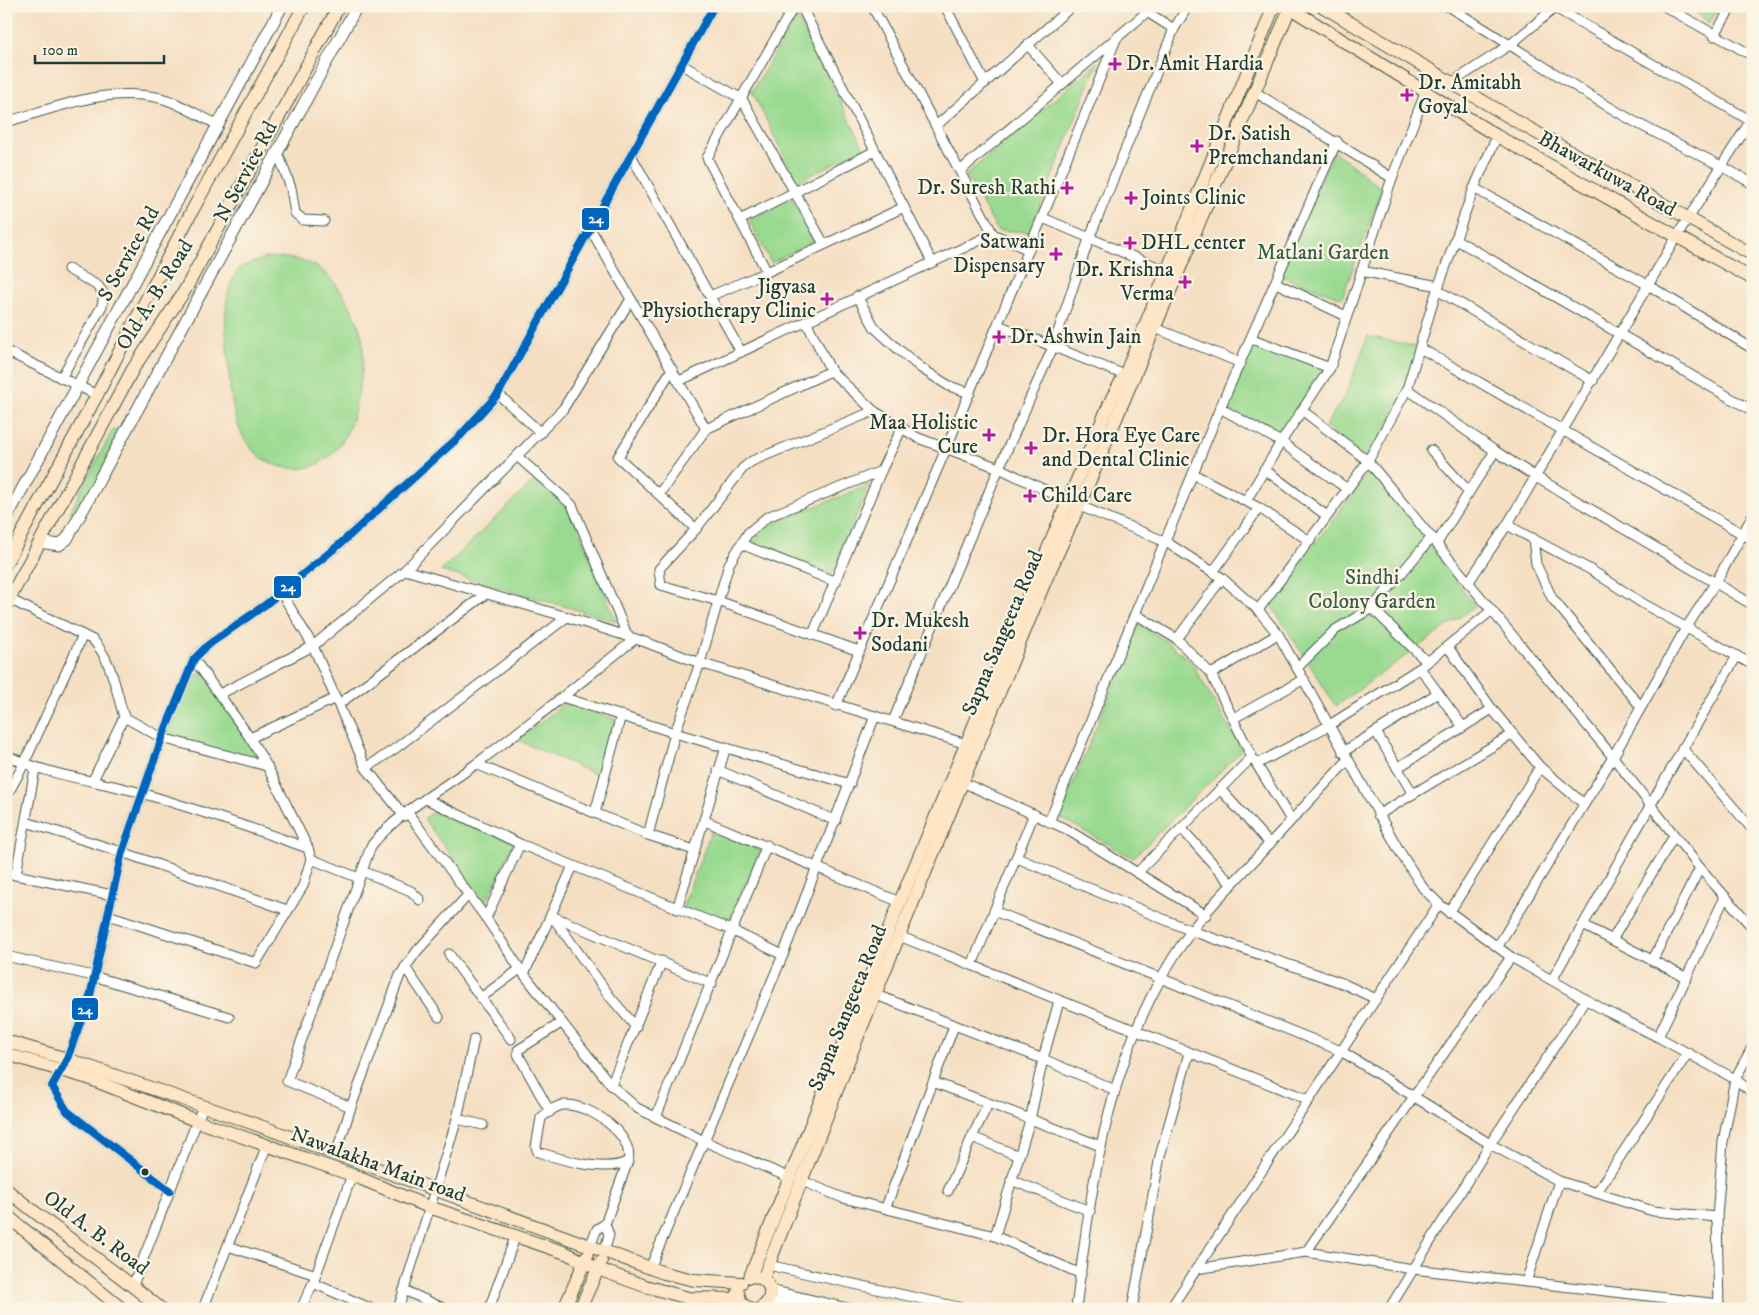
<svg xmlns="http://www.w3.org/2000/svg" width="1759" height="1315" font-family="'IM FELL DW Pica',serif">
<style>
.green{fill:#9ada90;stroke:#5c8c62}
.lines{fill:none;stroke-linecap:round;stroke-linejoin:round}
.minor-casing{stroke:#3f5549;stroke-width:11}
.tertiary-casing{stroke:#3f5549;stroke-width:13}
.secondary-casing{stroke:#3f5549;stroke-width:14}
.minor{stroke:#fff;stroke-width:9}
.tertiary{stroke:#fff;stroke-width:11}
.secondary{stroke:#fde5c5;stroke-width:12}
.bus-1-casing{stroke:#fcf5e5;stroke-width:11}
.bus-1{stroke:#0065bd;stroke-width:8}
.poi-dot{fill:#b5179e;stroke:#fcf5e5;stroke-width:2}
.bus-dot{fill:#1f3d34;stroke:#fcf5e5;stroke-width:2}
.labels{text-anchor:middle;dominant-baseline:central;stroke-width:4.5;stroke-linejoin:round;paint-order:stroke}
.poi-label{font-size:21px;fill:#1f3d34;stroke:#fcf5e5;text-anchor:start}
.street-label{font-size:21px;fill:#1f3d34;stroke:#fcf5e5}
.park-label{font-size:21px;fill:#385c46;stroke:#fcf5e5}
.line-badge{stroke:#fcf5e5;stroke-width:2}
.badge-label{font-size:14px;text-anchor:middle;font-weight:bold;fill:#fff}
</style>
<rect width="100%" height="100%" fill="#fcf5e5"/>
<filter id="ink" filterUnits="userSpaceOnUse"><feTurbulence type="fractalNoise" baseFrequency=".02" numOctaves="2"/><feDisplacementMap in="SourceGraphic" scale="10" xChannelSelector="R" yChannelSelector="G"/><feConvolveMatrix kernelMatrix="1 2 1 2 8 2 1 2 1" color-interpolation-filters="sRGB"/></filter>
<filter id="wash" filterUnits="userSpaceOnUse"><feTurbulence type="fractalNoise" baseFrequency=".0096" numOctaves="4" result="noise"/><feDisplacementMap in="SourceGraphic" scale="20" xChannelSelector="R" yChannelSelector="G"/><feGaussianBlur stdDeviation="1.12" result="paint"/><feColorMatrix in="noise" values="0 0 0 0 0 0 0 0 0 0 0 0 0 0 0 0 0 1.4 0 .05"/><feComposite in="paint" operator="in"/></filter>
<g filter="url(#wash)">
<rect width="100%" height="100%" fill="#f5dfc3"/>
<!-- green -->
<g class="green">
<path d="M1688,6H1721L1709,23Z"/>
<path d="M797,17L864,148L797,182L752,91Z"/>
<path d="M1098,62L1030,232L997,230L966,175Z"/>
<path d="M1334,151L1382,189L1342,298L1278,275Z"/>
<path d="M792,198L814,241L771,263L749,220Z"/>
<path d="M265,258C283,257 301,258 317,267C337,279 359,316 362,339C365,359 361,380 357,399C352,426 341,456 313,466C300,470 285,469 273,464C231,445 231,398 228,359C226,332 220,289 241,267Z"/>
<path d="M1368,336L1420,348L1407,389L1368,461L1325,426L1346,394Z"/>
<path d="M1252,339L1330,368L1281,442L1220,408Z"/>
<path d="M129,426L77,521L70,512L112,431Z"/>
<path d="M1372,468L1475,606L1336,706L1270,603Z"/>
<path d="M537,478L569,505L616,621L441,571Z"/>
<path d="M869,485L832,575L752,543L764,527Z"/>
<path d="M1139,624L1166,641L1191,662L1242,750L1133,858L1059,817Z"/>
<path d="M205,673L267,766L162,738L187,677Z"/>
<path d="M565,703L615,719L599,776L518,740Z"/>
<path d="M435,811L514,842L486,903L424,819Z"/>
<path d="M712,829L761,851L727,925L682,909Z"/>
</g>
</g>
<g filter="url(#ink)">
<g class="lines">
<!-- minor casing -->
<g class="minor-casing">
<g id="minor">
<path d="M801,6L932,262"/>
<path d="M872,6L993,234L1029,250"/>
<path d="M945,6L985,83"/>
<path d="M1447,6C1511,44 1571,86 1635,122C1674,143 1715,161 1753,184"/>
<path d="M1552,6L1753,122"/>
<path d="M1664,6L1753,56"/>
<path d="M1714,36L1732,6"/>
<path d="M1028,45L1062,84"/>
<path d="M682,65L742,99L824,244"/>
<path d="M1453,82L1511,44L1557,6"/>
<path d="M1255,92L1392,178"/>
<path d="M6,122C55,108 105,87 156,97C175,100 200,117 219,125"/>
<path d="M936,126L1072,6"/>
<path d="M278,153L291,188L295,213L303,220L324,221"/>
<path d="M632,157L741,352"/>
<path d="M960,171L1147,12L1174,29"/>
<path d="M1474,188L1648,285L1753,349"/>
<path d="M1043,218L1171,273"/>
<path d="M740,220L875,151"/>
<path d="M591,230L706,429"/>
<path d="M1455,239L1753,411"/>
<path d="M1361,271L1439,286"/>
<path d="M767,272L707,158L794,6"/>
<path d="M1276,283L1346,316"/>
<path d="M1437,290L1593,381"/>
<path d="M710,296L767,272L904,207"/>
<path d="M857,296L875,328L898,349L921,368L949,386L970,393"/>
<path d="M806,321L831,371L874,411L918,438L999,468L1068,501L1166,542L1222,578L1258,610L1278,634L1400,852L1423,888L1439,904L1511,957L1606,1011L1658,1037L1735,1079L1753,1093"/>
<path d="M998,325L1125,375"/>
<path d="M1155,328L1241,363"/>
<path d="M1252,339L1330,368"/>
<path d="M1420,348L1753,540"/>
<path d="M6,351L97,395"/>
<path d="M672,369L618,457L696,529"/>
<path d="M61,378L102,306L104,294L98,286L68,269"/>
<path d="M679,381L993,234"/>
<path d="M1407,389L1495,451L1536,477L1753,605"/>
<path d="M498,394L541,433"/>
<path d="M1220,408L1281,442L1346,488"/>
<path d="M1303,411L1368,461L1613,757L1700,868L1753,928"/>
<path d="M1431,450L1469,492"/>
<path d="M518,457L572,505L628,637"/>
<path d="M1264,469L1327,516"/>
<path d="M1193,474L1259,508L1310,541"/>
<path d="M659,494L706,429L831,371"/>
<path d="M1246,501L1281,442L1330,368L1392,178L1426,91"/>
<path d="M1507,525L1591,570L1642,603L1753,665"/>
<path d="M1533,538L1536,564L1552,598L1641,707"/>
<path d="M1437,543L1495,451"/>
<path d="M741,544L836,582"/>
<path d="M405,570L567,617L645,642L700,663L970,745"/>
<path d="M1213,572L1259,508"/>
<path d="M1468,583L1507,525L1677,236L1753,117"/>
<path d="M281,592L313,646L366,768L404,816"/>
<path d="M9,599L93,640C112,660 116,691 124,717L162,738L267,766"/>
<path d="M1372,608L1427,662"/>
<path d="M1258,610L1368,461L1407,389L1434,299L1474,188L1497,136"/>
<path d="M1135,614L1177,639L1211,674L1252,757L1291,820"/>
<path d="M813,634L881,471L902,428"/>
<path d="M1177,639L1222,578"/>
<path d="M1448,647L1492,709L1540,767L1584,804"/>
<path d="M859,651L718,601L661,585L659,569L696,529L743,468L752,461L874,411"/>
<path d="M1297,668L1335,630L1372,608L1432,537"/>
<path d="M1420,668L1463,727"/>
<path d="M1211,674L1278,634"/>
<path d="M220,694L313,646L405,570L563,409L631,299"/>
<path d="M562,697L675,733L850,784"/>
<path d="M339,704L486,594"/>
<path d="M836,706L946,449L1117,37"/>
<path d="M1234,718L1304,679"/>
<path d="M893,721L999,468L1053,347L1089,239L1174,29L1188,6"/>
<path d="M1376,732L1413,794"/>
<path d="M250,738L336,698"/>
<path d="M1682,748L1753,830"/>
<path d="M1343,752L1438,693"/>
<path d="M6,755C48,776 96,780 141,793C197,809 253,829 308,848"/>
<path d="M476,764L648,835L694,850"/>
<path d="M1257,764L1328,726L1420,668L1491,611"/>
<path d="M366,768L396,748L567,617"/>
<path d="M1397,768L1492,709"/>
<path d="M718,770L836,821"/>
<path d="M93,780L124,717"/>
<path d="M962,782L1066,829L1206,915"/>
<path d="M1220,789L1270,844"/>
<path d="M6,797L24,764L83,635"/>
<path d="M426,799L520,844L731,930L783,955"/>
<path d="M408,813L486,918L520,969L611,1085L637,1108L704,1141L788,1177"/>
<path d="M595,813L621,715"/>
<path d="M1378,815L1513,734"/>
<path d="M705,821L900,902"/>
<path d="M26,822L122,852L287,910"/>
<path d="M1049,822L1220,408L1337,141"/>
<path d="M1182,829L1232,885"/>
<path d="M648,835L675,733L700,663L729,564L748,533L767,517L881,471"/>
<path d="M1017,858L1192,931L1342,983L1376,999"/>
<path d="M311,859L359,878"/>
<path d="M362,871L411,891L420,900"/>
<path d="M6,873L112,895"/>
<path d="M1137,873L1252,757"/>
<path d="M16,874L35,769"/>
<path d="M677,909L726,747"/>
<path d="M994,911L1341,1051L1490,1144L1559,1181L1653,1211L1717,1217"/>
<path d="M1449,913L1540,767"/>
<path d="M108,915L256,963L303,886L311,859L308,848L267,766L250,738L194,659"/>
<path d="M552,916L712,984"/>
<path d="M552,916L611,998L636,1027"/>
<path d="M486,918L520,844"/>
<path d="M1583,925L1687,978"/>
<path d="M899,936L1309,1100"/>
<path d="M1612,940L1674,836"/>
<path d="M1498,946L1613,757L1686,628L1716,582L1753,515"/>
<path d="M449,954L511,1039"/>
<path d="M6,956L93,976L229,1017"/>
<path d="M1652,961L1700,868"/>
<path d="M972,965L1034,814"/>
<path d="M405,967L439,1017"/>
<path d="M525,972L573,866"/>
<path d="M1552,980C1613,872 1673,763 1737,656"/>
<path d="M876,995L1043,1059L1115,1090"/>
<path d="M482,997L520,969"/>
<path d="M1658,1037L1725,897"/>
<path d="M933,1082L1101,1146"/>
<path d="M611,1085L662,961"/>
<path d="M351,1107L287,1081L371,846C398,812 441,790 476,764C530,724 582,681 635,639"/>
<path d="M550,1112L518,1054V1050L561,1023"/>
<path d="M656,1117L767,845"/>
<path d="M457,1119L483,1125"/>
<path d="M972,1137L988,1104"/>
<path d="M336,1154L351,1107L400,975L417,951L469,894"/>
<path d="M800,1180L843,1198L995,1236L1081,1274"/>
<path d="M1011,1180L1090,1211"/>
<path d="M170,1191L67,1111L52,1086L67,1059L90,996L122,852L162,738L194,659L208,645L265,605L340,544L460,436L498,394L714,6"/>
<path d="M948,1191L972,1137L1019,1156"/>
<path d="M1597,1192L1688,1053"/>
<path d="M886,1207L954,1026"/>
<path d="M995,1236L1030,1120L1043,1059L1059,1001"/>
<path d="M228,1246L316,1275"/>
<path d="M590,1246L597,1229L605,1224L628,1161C635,1135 588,1103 564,1105C557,1105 546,1113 541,1118L536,1147L538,1152C560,1159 606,1174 628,1161"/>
<path d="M604,1252L609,1235L605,1224"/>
<path d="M1306,1252L1511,957"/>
<path d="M768,1265L967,1309"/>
<path d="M650,1268L783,955L875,716"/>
<path d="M1196,1269L1306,1252L1413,1269L1719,1304"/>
<path d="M1526,1282L1559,1181"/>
<path d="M313,1283L352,1175"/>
<path d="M133,1285L203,1106"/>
<path d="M203,1309L267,1145"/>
<path d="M301,1309L313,1283L372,1309"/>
<path d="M398,1309L404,1290"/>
<path d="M445,1309L404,1290L457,1119L474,1039"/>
<path d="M489,1309L516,1235"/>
<path d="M1076,1309C1092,1177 1110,1040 1192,930C1209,907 1230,886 1250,865C1282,830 1315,795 1348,760"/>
<path d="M1132,1309L1160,1156L1189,1053"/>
<path d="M1170,1309L1439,904"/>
<path d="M1389,1309L1490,1144L1586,999"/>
<path d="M1719,1309L1717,1217L1723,1142L1735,1079L1753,1046"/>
</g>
</g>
<!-- tertiary casing -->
<g class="tertiary-casing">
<g id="tertiary">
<path d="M6,519L282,6"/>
<path d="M40,542L59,545L67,539L357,6"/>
<path d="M770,1291L847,1309"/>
<path d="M768,1302L803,1309"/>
</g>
</g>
<!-- secondary casing -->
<g class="secondary-casing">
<g id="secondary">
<path d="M1322,6L1523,125L1753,255"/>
<path d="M6,563L97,395L192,211L304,6"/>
<path d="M6,605L133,369L185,290L339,6"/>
<path d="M6,1041L67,1059L249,1122L664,1273L694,1280L741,1283"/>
<path d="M6,1054L88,1078L197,1121L352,1175L429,1207L566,1253L598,1269L645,1286L688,1298L739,1299"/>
<path d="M6,1189C56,1231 111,1267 161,1309"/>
<path d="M6,1215L122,1309"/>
<path d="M750,1277L897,909L1068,501L1112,398L1125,375L1274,6"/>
<path d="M756,1277C775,1281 774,1301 759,1309"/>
<path d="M763,1279L860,1031L1046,579L1079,506L1290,8L1497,136L1753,279"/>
<path d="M738,1292L741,1303L750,1309"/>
<path d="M564,1309L587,1256"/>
<path d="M580,1309L601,1262"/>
</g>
</g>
<!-- minor -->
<use href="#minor" class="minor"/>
<!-- tertiary -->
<use href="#tertiary" class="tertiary"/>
<!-- secondary -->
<use href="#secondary" class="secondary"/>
<!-- bus-1 casing -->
<g class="bus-1-casing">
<path id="bus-1" d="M170,1191L67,1111L52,1086L67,1059L90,996L122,852L162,738L194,659L208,645L265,605L340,544L460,436L498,394L714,6"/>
</g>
<!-- bus-1 -->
<use href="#bus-1" class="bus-1"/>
</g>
</g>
<!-- markers -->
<g class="poi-dot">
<path d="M1112.5 56.5h5v5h5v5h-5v5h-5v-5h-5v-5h5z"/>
<path d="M1404.5 87.5h5v5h5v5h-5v5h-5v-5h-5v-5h5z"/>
<path d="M1194.5 138.5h5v5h5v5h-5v5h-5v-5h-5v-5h5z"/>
<path d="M1064.5 180.5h5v5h5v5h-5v5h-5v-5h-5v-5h5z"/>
<path d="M1128.5 190.5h5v5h5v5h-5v5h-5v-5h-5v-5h5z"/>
<path d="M1127.5 235.5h5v5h5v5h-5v5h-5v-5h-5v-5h5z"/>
<path d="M1053.5 246.5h5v5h5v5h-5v5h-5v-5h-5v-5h5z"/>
<path d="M1182.5 274.5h5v5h5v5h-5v5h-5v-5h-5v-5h5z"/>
<path d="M824.5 291.5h5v5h5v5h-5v5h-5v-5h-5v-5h5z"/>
<path d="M996.5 329.5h5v5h5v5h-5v5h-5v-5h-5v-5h5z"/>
<path d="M986.5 427.5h5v5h5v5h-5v5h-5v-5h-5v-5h5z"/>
<path d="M1028.5 440.5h5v5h5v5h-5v5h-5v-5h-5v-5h5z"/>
<path d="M1027.5 488.5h5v5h5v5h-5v5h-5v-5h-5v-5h5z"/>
<path d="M857.5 625.5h5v5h5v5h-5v5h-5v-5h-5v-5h5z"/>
</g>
<circle class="bus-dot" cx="145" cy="1172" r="4.5"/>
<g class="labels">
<!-- poi labels -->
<g class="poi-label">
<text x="1126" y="64">Dr. Amit Hardia</text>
<text x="1418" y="83">Dr. Amitabh<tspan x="1418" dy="24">Goyal</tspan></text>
<text x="1208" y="134">Dr. Satish<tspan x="1208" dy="24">Premchandani</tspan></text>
<text x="1056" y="188" text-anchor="end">Dr. Suresh Rathi</text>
<text x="1142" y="198">Joints Clinic</text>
<text x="1045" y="242" text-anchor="end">Satwani<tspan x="1045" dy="24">Dispensary</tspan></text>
<text x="1141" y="243">DHL center</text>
<text x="1174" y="270" text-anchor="end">Dr. Krishna<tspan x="1174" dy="24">Verma</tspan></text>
<text x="816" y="287" text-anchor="end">Jigyasa<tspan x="816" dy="24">Physiotherapy Clinic</tspan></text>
<text x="1010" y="337">Dr. Ashwin Jain</text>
<text x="978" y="423" text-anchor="end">Maa Holistic<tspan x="978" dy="24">Cure</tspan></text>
<text x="1042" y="436">Dr. Hora Eye Care<tspan x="1042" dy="24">and Dental Clinic</tspan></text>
<text x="1041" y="496">Child Care</text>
<text x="871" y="621">Dr. Mukesh<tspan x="871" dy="24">Sodani</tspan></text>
</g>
<!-- street labels -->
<g class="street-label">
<text transform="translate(246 172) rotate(-62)">N Service Rd</text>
<text transform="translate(1607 174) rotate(29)">Bhawarkuwa Road</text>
<text transform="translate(129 254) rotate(-61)">S Service Rd</text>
<text transform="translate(155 295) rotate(-58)">Old A. B. Road</text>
<text transform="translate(1003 633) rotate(-67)">Sapna Sangeeta Road</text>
<text transform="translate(848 1008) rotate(-68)">Sapna Sangeeta Road</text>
<text transform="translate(378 1165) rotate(20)">Nawalakha Main road</text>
<text transform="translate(96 1233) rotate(37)">Old A. B. Road</text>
</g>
<!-- park labels -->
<g class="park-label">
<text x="1323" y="253">Matlani Garden</text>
<text x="1372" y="578">Sindhi<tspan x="1372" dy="24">Colony Garden</tspan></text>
</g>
</g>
<g class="line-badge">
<rect x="581" y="207" width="29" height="24" rx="5" fill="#0065bd"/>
<rect x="273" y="575" width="29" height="24" rx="5" fill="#0065bd"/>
<rect x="71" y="997" width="28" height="24" rx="5" fill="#0065bd"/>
</g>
<g class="badge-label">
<text x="596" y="223">24</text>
<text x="288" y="591">24</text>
<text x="85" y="1014">24</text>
</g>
<!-- margin -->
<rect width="1759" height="1315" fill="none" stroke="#fcf5e5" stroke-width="25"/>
<!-- scale -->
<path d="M35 55v8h129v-8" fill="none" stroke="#1f3d34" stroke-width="2.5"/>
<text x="42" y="55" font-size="15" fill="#1f3d34" stroke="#fcf5e5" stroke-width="4" paint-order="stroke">100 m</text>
</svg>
